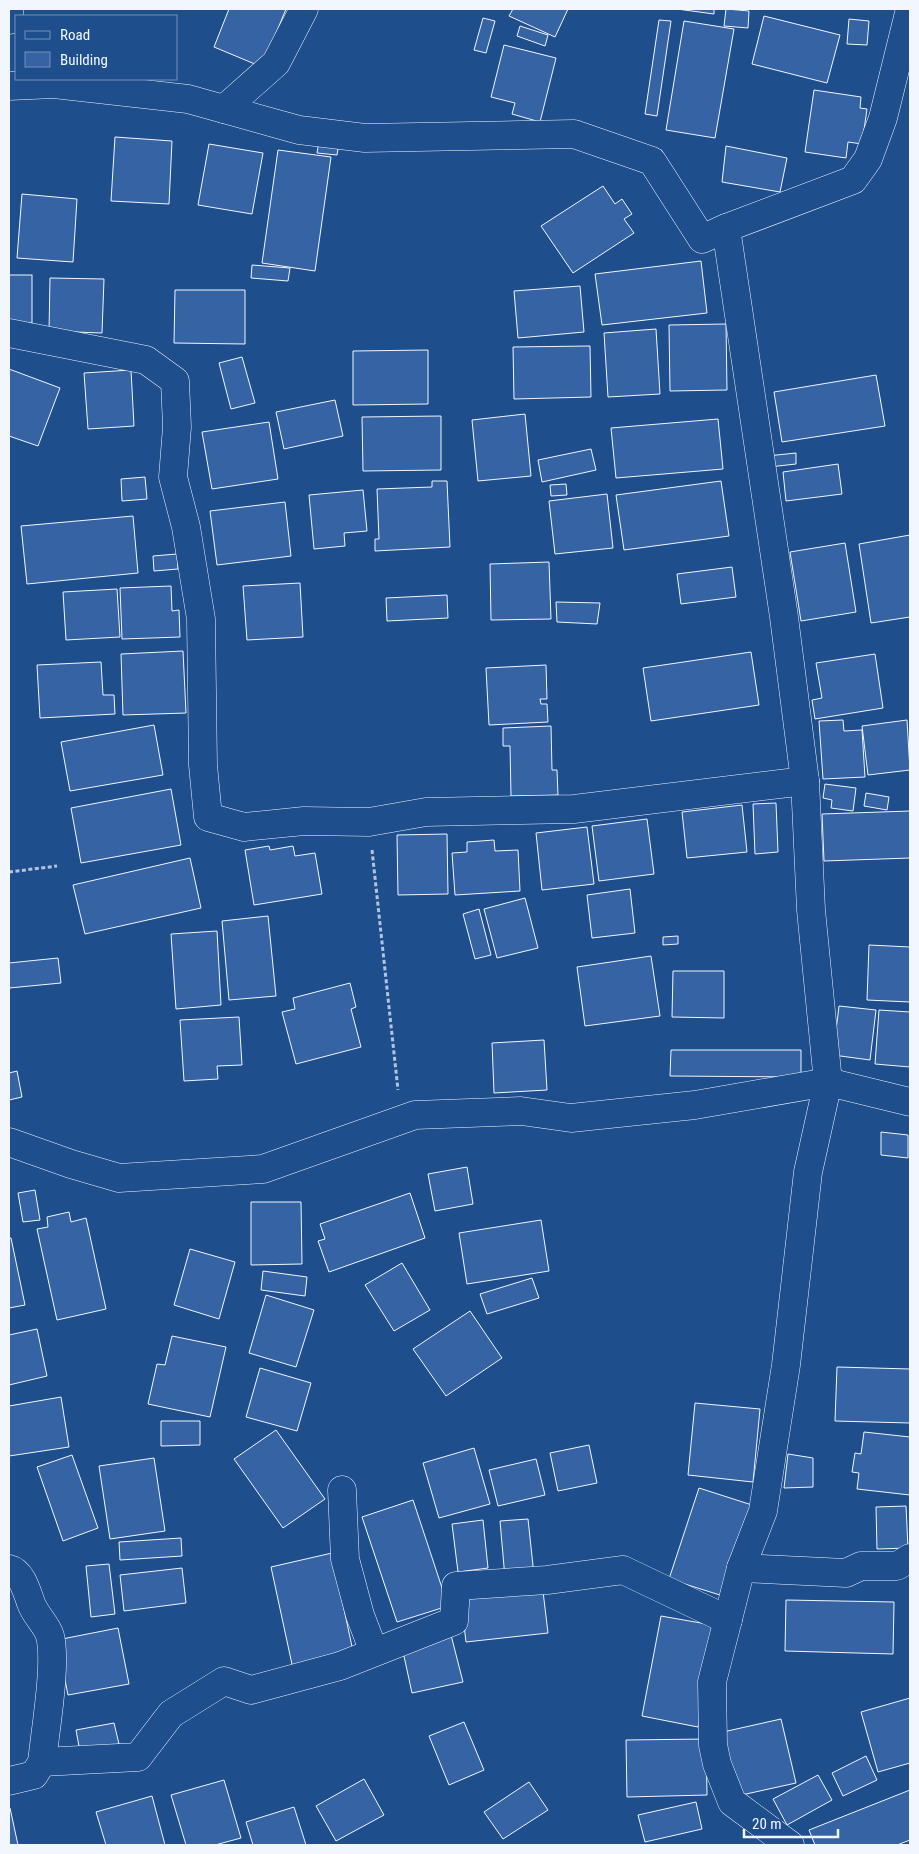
<svg xmlns="http://www.w3.org/2000/svg" width="919" height="1854" font-family="'Roboto Condensed',sans-serif">
<style>
.building{fill:#3563a3;stroke:#f2f6ff}
.lines{fill:none;stroke-linecap:round;stroke-linejoin:round}
.street-casing{stroke:#f2f6ff;stroke-width:29}
.path{stroke:#b3c4dc;stroke-width:3;stroke-dasharray:4 2.5;stroke-linecap:butt}
.street{stroke:#1f4e8c;stroke-width:28}
</style>
<rect width="100%" height="100%" fill="#1f4e8c"/>
<!-- building -->
<g class="building">
<path d="M229,9H286L262,67L214,47Z"/>
<path d="M513,9H568L555,37L509,16Z"/>
<path d="M677,9H714V14Z"/>
<path d="M726,9L749,11L748,28L724,26Z"/>
<path d="M764,16L840,35L827,83L752,64Z"/>
<path d="M483,18L495,21L486,53L474,50Z"/>
<path d="M849,19L869,21L867,45L847,44Z"/>
<path d="M659,20L671,21L657,116L645,114Z"/>
<path d="M684,21L734,29L715,138L666,130Z"/>
<path d="M520,26L548,35L545,46L517,36Z"/>
<path d="M504,45L556,58L540,122L512,114L515,103L491,97Z"/>
<path d="M814,90L861,97L860,108L867,109L862,144L848,142L846,158L805,152Z"/>
<path d="M115,137L172,141L169,204L111,201Z"/>
<path d="M319,141L339,143L337,155L317,153Z"/>
<path d="M209,144L263,153L252,214L198,205Z"/>
<path d="M726,146L787,158L780,192L722,182Z"/>
<path d="M278,150L331,157L315,271L262,263Z"/>
<path d="M603,186L615,204L622,199L632,214L624,219L634,233L573,273L541,226Z"/>
<path d="M22,194L77,199L73,262L17,258Z"/>
<path d="M701,261L707,313L602,325L595,274Z"/>
<path d="M252,265L290,268L288,281L251,278Z"/>
<rect x="9" y="275" width="23" height="48"/>
<path d="M50,278L104,279L102,333L49,331Z"/>
<path d="M580,286L584,332L518,338L514,291Z"/>
<path d="M175,290H245V344L174,343Z"/>
<path d="M726,324L727,390L670,391L669,325Z"/>
<path d="M656,329L660,394L608,397L604,333Z"/>
<path d="M590,346L591,397L514,399L513,347Z"/>
<path d="M428,350V404L353,405V351Z"/>
<path d="M242,357L255,403L231,409L219,363Z"/>
<path d="M9,369L60,388L38,446L9,436Z"/>
<path d="M131,370L134,426L88,429L84,373Z"/>
<path d="M876,375L885,426L782,442L774,392Z"/>
<path d="M335,400L343,436L284,449L276,412Z"/>
<path d="M525,414L531,476L478,481L472,420Z"/>
<path d="M441,416V470L363,471L362,417Z"/>
<path d="M718,419L723,469L616,478L611,428Z"/>
<path d="M269,422L278,479L212,489L202,432Z"/>
<path d="M591,449L596,470L542,482L538,460Z"/>
<path d="M796,453V464L769,467L767,456Z"/>
<path d="M838,464L842,494L786,501L783,472Z"/>
<path d="M145,477L147,499L122,501L121,479Z"/>
<path d="M432,481H447L450,547L375,551V539H379L377,489L432,487Z"/>
<path d="M721,481L729,536L624,550L616,495Z"/>
<path d="M566,484L567,495L551,496L550,485Z"/>
<path d="M363,490L367,531L344,533L345,546L314,549L309,495Z"/>
<path d="M607,494L613,548L555,554L549,501Z"/>
<path d="M285,502L291,556L217,565L210,511Z"/>
<path d="M133,516L138,573L27,584L21,526Z"/>
<path d="M910,535V617L871,623L859,544Z"/>
<path d="M845,543L856,612L801,621L790,552Z"/>
<path d="M177,554L178,569L154,571L153,556Z"/>
<path d="M549,562L551,619L491,620L490,564Z"/>
<path d="M732,567L736,597L681,604L677,574Z"/>
<path d="M300,583L303,637L247,640L243,586Z"/>
<path d="M171,586L172,611L179,610L180,637L122,639L120,588Z"/>
<path d="M117,589L120,637L66,640L63,592Z"/>
<path d="M447,595L448,618L387,621L386,598Z"/>
<path d="M556,602L600,603L597,624L557,622Z"/>
<path d="M183,651L186,713L123,715L121,654Z"/>
<path d="M751,652L759,705L651,721L643,668Z"/>
<path d="M875,654L883,708L815,719L812,700L822,698L816,663Z"/>
<path d="M101,662L103,695H114L115,714L40,718L37,665Z"/>
<path d="M546,665L547,699H540L541,704H547L548,722L489,725L486,668Z"/>
<path d="M843,720L844,731L862,730L865,777L823,779L819,721Z"/>
<path d="M907,720L910,770L868,775L862,726Z"/>
<path d="M154,725L163,775L70,791L61,742Z"/>
<path d="M551,726L552,770H557L558,795L511,796L510,746H503V728Z"/>
<path d="M825,784L856,788L853,811L831,808L832,800L823,798Z"/>
<path d="M171,789L181,845L81,863L71,808Z"/>
<path d="M866,793L889,797L887,810L864,806Z"/>
<path d="M776,803L778,852L755,854L753,804Z"/>
<path d="M742,805L747,852L687,858L682,812Z"/>
<path d="M910,811V858L824,861L822,814Z"/>
<path d="M647,819L654,874L599,881L592,826Z"/>
<path d="M587,827L594,884L542,890L536,833Z"/>
<path d="M447,834L448,894L398,895L397,835Z"/>
<path d="M494,840L495,851L518,850L520,891L455,895L452,853L467,852V842Z"/>
<path d="M269,846L270,850L293,846L295,856L315,853L322,894L254,905L245,850Z"/>
<path d="M190,858L201,908L85,934L73,885Z"/>
<path d="M630,889L635,933L592,938L587,895Z"/>
<path d="M525,898L538,948L497,958L484,909Z"/>
<path d="M479,909L491,955L475,959L463,914Z"/>
<path d="M268,916L276,996L229,1000L222,921Z"/>
<path d="M217,931L221,1005L176,1009L171,934Z"/>
<path d="M678,936V944L663,945V937Z"/>
<path d="M869,945L910,947V1002L867,1000Z"/>
<path d="M651,956L660,1016L585,1026L577,967Z"/>
<path d="M58,958L61,983L9,988V963Z"/>
<path d="M673,971H724V1018L672,1017Z"/>
<path d="M350,983L356,1007L351,1009L361,1047L296,1064L282,1012L295,1009L293,998Z"/>
<path d="M839,1006L876,1010L870,1060L833,1055Z"/>
<path d="M879,1010L910,1012V1067L875,1064Z"/>
<path d="M239,1017L242,1065L217,1066L218,1079L184,1081L180,1020Z"/>
<path d="M544,1040L547,1090L494,1093L492,1043Z"/>
<path d="M671,1050H801V1077L670,1076Z"/>
<path d="M17,1071L22,1097L9,1100V1073Z"/>
<path d="M881,1132L908,1135V1158L881,1155Z"/>
<path d="M467,1167L473,1204L435,1211L428,1174Z"/>
<path d="M35,1190L40,1220L23,1222L18,1193Z"/>
<path d="M410,1193L425,1238L329,1272L318,1241L325,1239L320,1224Z"/>
<path d="M251,1202H301L302,1264L251,1265Z"/>
<path d="M69,1212L71,1222L86,1218L106,1309L57,1320L37,1229L48,1227L47,1217Z"/>
<path d="M541,1220L549,1271L467,1284L459,1233Z"/>
<path d="M9,1238H11L25,1305L9,1308Z"/>
<path d="M190,1249L235,1262L219,1319L174,1305Z"/>
<path d="M402,1263L430,1310L394,1331L365,1285Z"/>
<path d="M263,1271L307,1277L305,1296L261,1290Z"/>
<path d="M532,1278L539,1298L487,1314L480,1294Z"/>
<path d="M266,1295L314,1310L296,1367L249,1353Z"/>
<path d="M470,1311L502,1358L446,1396L413,1349Z"/>
<path d="M37,1329L47,1376L9,1385V1335Z"/>
<path d="M172,1336L226,1347L210,1417L148,1404L157,1364L165,1365Z"/>
<path d="M837,1367L910,1369V1423L835,1421Z"/>
<path d="M260,1368L311,1383L297,1431L246,1417Z"/>
<path d="M61,1397L69,1447L9,1456V1406Z"/>
<path d="M695,1403L760,1409L753,1482L688,1475Z"/>
<path d="M161,1421H200V1445L161,1446Z"/>
<path d="M276,1430L325,1499L283,1528L234,1459Z"/>
<path d="M864,1432L910,1437V1495L857,1489L859,1473L852,1472L855,1453L861,1454Z"/>
<path d="M589,1445L597,1483L558,1491L550,1453Z"/>
<path d="M474,1448L490,1504L439,1518L423,1463Z"/>
<path d="M788,1454L813,1458V1487L784,1488Z"/>
<path d="M72,1455L98,1528L63,1541L37,1467Z"/>
<path d="M154,1458L165,1531L110,1539L99,1466Z"/>
<path d="M536,1459L545,1495L498,1506L489,1470Z"/>
<path d="M699,1488L752,1505L723,1596L669,1579Z"/>
<path d="M413,1500L448,1606L397,1622L362,1517Z"/>
<path d="M906,1506L908,1548L877,1549L876,1507Z"/>
<path d="M528,1519L534,1575L505,1578L500,1521Z"/>
<path d="M483,1520L488,1568L458,1572L452,1524Z"/>
<path d="M181,1538L182,1556L120,1560L119,1542Z"/>
<path d="M332,1553L354,1656L293,1669L271,1567Z"/>
<path d="M109,1564L115,1614L91,1617L86,1566Z"/>
<path d="M182,1568L186,1603L124,1611L120,1575Z"/>
<path d="M542,1583L548,1633L466,1642L460,1592Z"/>
<path d="M786,1600L894,1602L893,1654L785,1651Z"/>
<path d="M661,1616L718,1626L698,1727L642,1716Z"/>
<path d="M118,1628L129,1684L68,1695L57,1640Z"/>
<path d="M451,1635L463,1682L412,1693L402,1647Z"/>
<path d="M910,1698V1763L878,1772L861,1712Z"/>
<path d="M781,1719L796,1783L737,1796L723,1732Z"/>
<path d="M464,1722L484,1770L449,1785L429,1736Z"/>
<path d="M114,1723L119,1744L80,1752L76,1730Z"/>
<path d="M706,1739L707,1795L627,1797L626,1740Z"/>
<path d="M866,1756L877,1780L843,1796L832,1773Z"/>
<path d="M818,1775L832,1800L787,1825L773,1799Z"/>
<path d="M364,1779L384,1815L336,1841L316,1806Z"/>
<path d="M224,1780L241,1838L215,1845H186L171,1795Z"/>
<path d="M529,1782L548,1810L503,1839L484,1812Z"/>
<path d="M910,1790V1840L897,1845H815L809,1830Z"/>
<path d="M152,1796L165,1845H106L96,1812Z"/>
<path d="M696,1802L702,1829L645,1842L638,1815Z"/>
<path d="M294,1807L306,1845H253L246,1822Z"/>
<path d="M9,1808H10L18,1845H9Z"/>
</g>
<g class="lines">
<!-- street casing -->
<g class="street-casing">
<g id="street">
<path d="M9,20V9"/>
<path d="M9,86L54,84L188,99L299,130L365,138L574,134L652,161L702,239L726,228"/>
<path d="M224,109L276,63L304,9"/>
<path d="M9,333L146,360L175,381L177,427L173,477L186,527L201,619L203,765L208,817L244,827L304,821L369,822L426,812L574,809L805,781"/>
<path d="M9,1142L71,1164L119,1178L263,1169L415,1115L521,1111L571,1118L695,1105L828,1082L910,1102"/>
<path d="M342,1490L345,1559L360,1615L374,1652"/>
<path d="M741,1568L846,1573L861,1566H897L910,1558"/>
<path d="M9,1569C22,1572 27,1592 31,1603C35,1615 47,1625 50,1636C57,1663 45,1732 42,1762L34,1775L9,1781"/>
<path d="M42,1762L138,1757L171,1714L224,1681L251,1690L340,1666L454,1621L456,1586L547,1580L623,1570L728,1620"/>
<path d="M790,1845L732,1802L717,1764L713,1745L712,1682L741,1568L763,1511L786,1365L808,1172L828,1082L811,910L805,781L784,617L726,228L853,180L868,159L883,118L910,9"/>
</g>
</g>
<!-- path -->
<g class="path">
<path d="M372,850L398,1090"/>
<path d="M9,872L57,866"/>
</g>
<!-- street -->
<use href="#street" class="street"/>
</g>
<!-- border -->
<rect width="919" height="1854" fill="none" stroke="#f2f6ff" stroke-width="20"/>
<!-- legend -->
<rect x="15" y="15" width="162" height="65" fill="#1f4e8c" stroke="#7391ba"/>
<rect x="25" y="31" width="25" height="8" fill="#1f4e8c" stroke="#7391ba"/>
<text x="60" y="40" font-size="15" fill="#f2f6ff">Road</text>
<rect x="25" y="52" width="25" height="15" fill="#3563a3" stroke="#7391ba"/>
<text x="60" y="65" font-size="15" fill="#f2f6ff">Building</text>
<!-- scale -->
<path d="M744 1829v8h94v-8" fill="none" stroke="#f2f6ff" stroke-width="2.5"/>
<text x="752" y="1829" font-size="15" fill="#f2f6ff" stroke="#1f4e8c" stroke-width="4" paint-order="stroke">20 m</text>
</svg>
